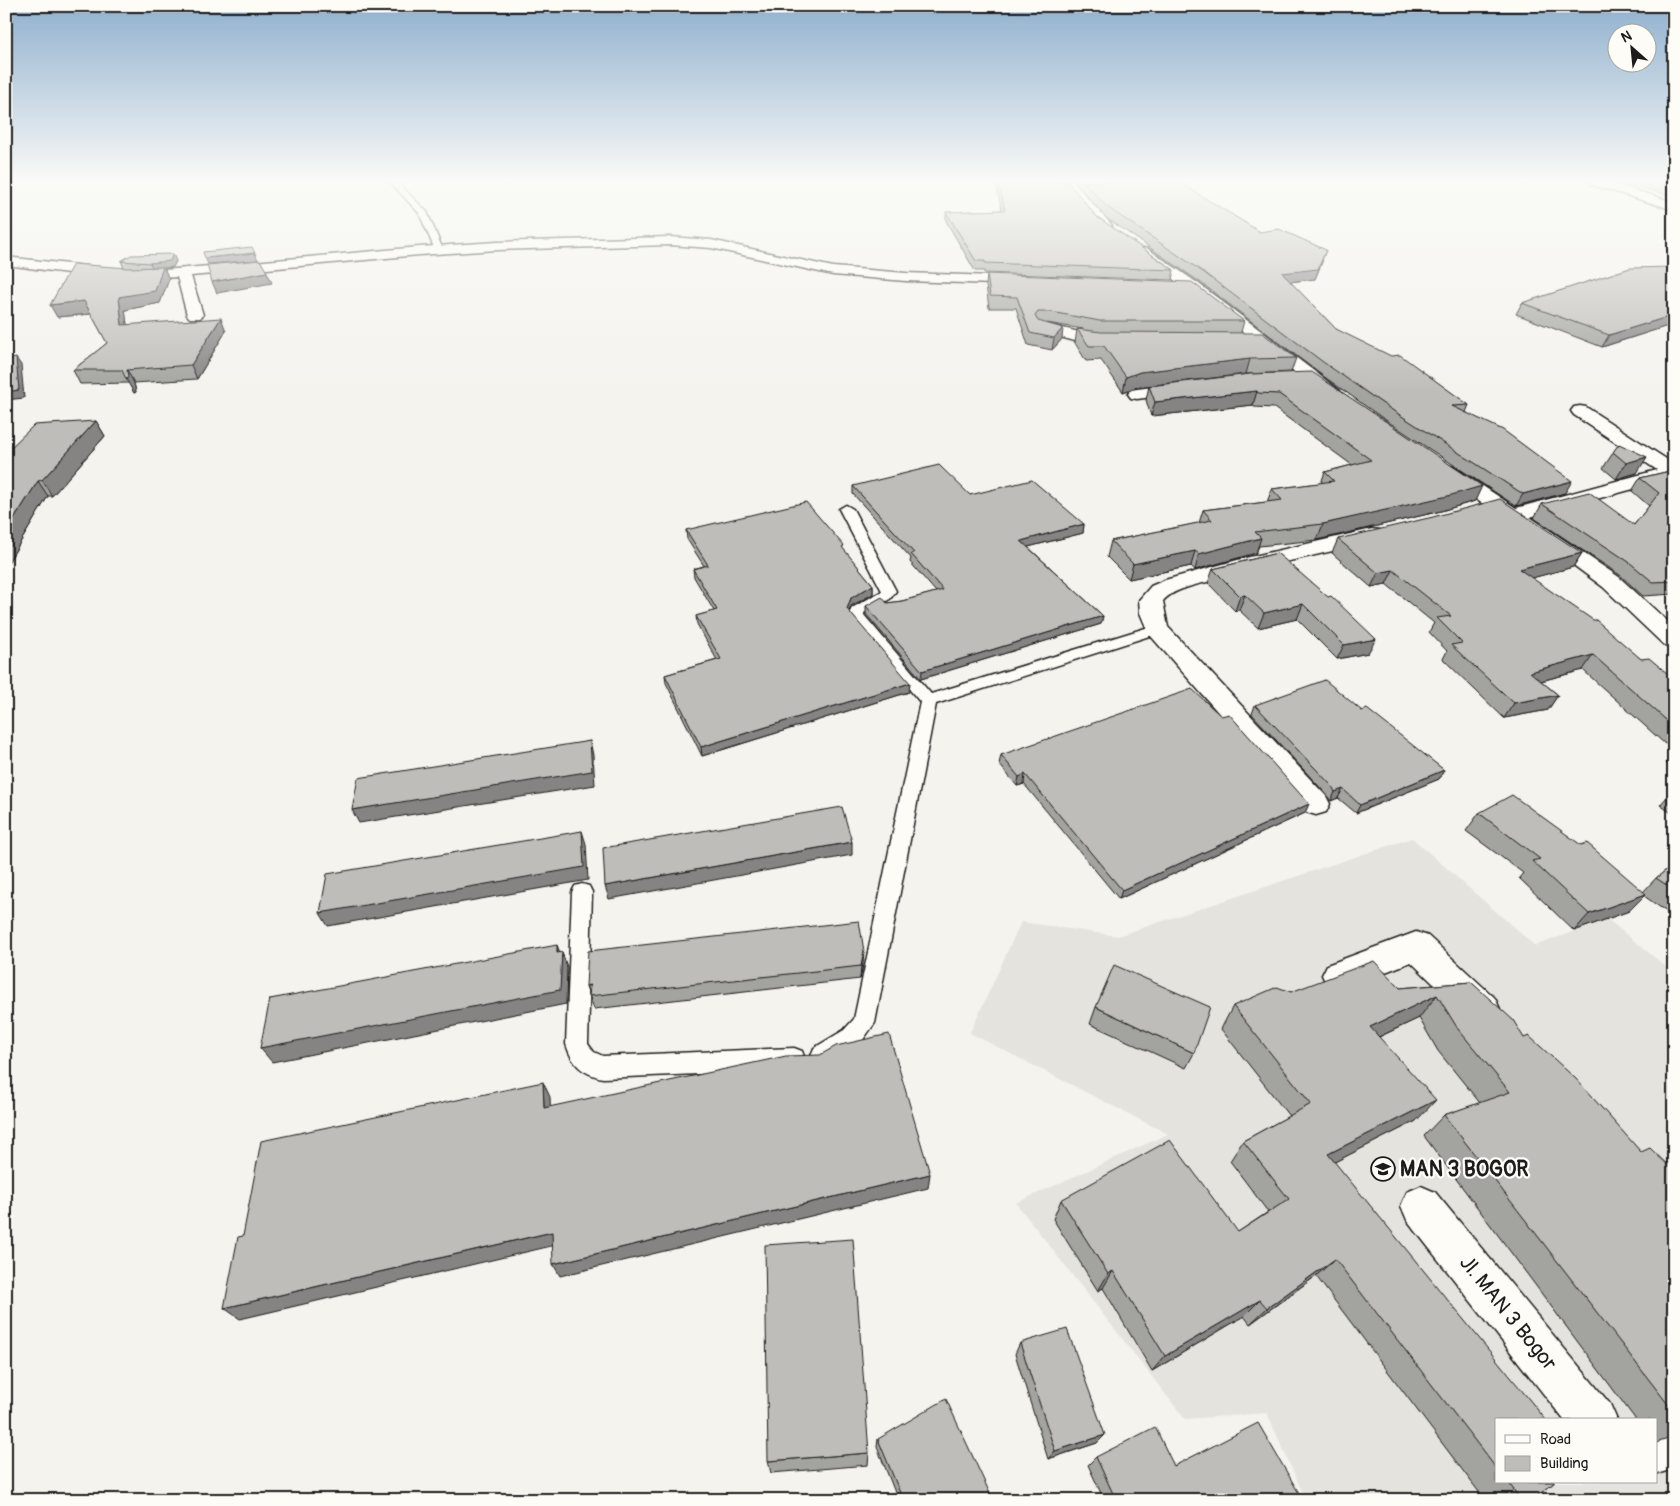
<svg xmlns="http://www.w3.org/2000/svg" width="1680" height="1506" font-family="Pangolin,sans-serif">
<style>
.built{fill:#e4e3de;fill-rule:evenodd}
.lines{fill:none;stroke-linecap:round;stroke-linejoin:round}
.service-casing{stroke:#1c1c1c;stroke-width:3}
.minor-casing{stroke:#1c1c1c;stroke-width:3}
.secondary-casing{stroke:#1c1c1c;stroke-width:3}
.service{fill:#fdfcf7;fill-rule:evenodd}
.minor{fill:#fdfcf7;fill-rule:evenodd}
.secondary{fill:#fdfcf7;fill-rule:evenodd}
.wall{fill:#a3a3a0;stroke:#1c1c1c}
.shaded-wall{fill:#858482;stroke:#1c1c1c}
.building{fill:#bebdba;stroke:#1c1c1c}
.labels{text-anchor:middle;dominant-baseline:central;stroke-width:4.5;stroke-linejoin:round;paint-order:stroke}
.near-poi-label{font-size:21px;font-weight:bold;fill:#1c1c1c;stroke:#fdfcf7;text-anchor:start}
.near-street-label{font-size:21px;fill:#1c1c1c;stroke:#fdfcf7}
</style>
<rect width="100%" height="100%" fill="#f4f3ee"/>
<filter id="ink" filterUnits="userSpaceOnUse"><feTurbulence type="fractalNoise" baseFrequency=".02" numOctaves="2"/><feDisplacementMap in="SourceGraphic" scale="10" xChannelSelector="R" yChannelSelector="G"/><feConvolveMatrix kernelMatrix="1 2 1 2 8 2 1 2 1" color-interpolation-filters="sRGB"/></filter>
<g filter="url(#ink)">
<!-- built -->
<path class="built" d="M1412,838L1535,946L1607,919L1674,973V1500H1306L1267,1413L1185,1419L1016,1203L1168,1134L970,1033L1021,922L1118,936ZM1496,1420H1656V1482H1496Z"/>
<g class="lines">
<!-- service casing -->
<g class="service-casing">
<g id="service">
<path d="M390,182H397L427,212L443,250L442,252L435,250L419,213Z"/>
<path d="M846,505L853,509L896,591L890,599L864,613V615L931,694L1152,626H1162L1165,629L1162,632L936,704L875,1023L860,1044L822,1067L814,1064L811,1056L814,1048L844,1030L854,1019L920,702L848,616L852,608L882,591L839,509Z"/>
<path d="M582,884L589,886L592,892L588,1044L594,1052L603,1056L794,1048L802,1051L805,1059L802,1067L794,1070L603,1078C582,1074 572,1064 566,1044L572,892L575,886Z"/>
</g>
</g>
<!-- minor casing -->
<g class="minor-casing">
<g id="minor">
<path d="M1061,182H1073L1110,223L1112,226L1110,229H1102Z"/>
<path d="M670,237L711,240L833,267L906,273L1024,277L1029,278L1031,281L1029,284L1024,285L906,281L833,275L711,248L670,245L497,250L419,255L191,276L203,315L200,318H190L187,315L177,277C120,282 63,272 6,265V257L113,269L153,271L419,247L497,242Z"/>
<path d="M1143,248L1148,249L1199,284L1339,390L1342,394L1339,398L1333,399L1327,398L1189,290L1138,255L1136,252Z"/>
<path d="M1043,323L1075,331L1113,334L1119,336L1121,339L1119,342L1113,344L1075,341L1038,331L1035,328L1038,325Z"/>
<path d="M1185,383L1191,384L1194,388L1191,392L1137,399L1131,398L1128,394L1131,390L1137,389Z"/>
<path d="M1580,406L1586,407L1674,464V478L1530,517L1619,577L1674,627V649L1665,646L1603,587L1572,564L1440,475L1437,471L1440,467L1447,465L1454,467L1516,508L1657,470L1574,415L1571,411L1574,407Z"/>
<path d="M1372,529L1380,530L1383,535L1380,540C1326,553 1272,564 1219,579C1202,584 1175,587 1163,601L1168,627L1326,796L1330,804L1326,812L1316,815L1306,812L1149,634L1140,613L1139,600L1151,586L1165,580L1241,559Z"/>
<path d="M1416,932L1428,936L1495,998L1500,1009L1495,1020L1483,1024L1471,1020L1411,962L1339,990L1327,985L1322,975L1327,965Z"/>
<path d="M1421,1186L1435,1192L1610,1404L1617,1420H1564L1407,1220L1401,1206L1407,1192Z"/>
<path d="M1674,1422V1469L1656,1474V1426Z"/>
</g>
</g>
<!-- secondary casing -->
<g class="secondary-casing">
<path id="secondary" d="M1588,182H1607L1674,202V210L1590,184Z"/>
</g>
<!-- service -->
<use href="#service" class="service"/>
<!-- minor -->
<use href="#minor" class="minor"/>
<!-- secondary -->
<use href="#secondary" class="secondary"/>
</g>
<!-- wall -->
<g class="wall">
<path d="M995,182H1068L1096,216L1174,270L1172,280L984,273V271H975L946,221V212L1002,210Z"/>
<path d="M1075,182H1179L1260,232L1323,260L1315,279L1290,282L1336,329L1469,405L1466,412L1565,493L1516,506L1381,417L1319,373L1200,282L1105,217Z"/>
<path d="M1616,182H1674V197L1646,189Z"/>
<path d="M121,261H176L173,267L164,268L169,279L160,303L125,310L127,325L226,331L197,379L134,383L136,392L134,393L129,383L80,384L73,370L107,343L91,314L57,317L124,268Z"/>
<path d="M1674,267V324L1602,347L1516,314L1522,303Z"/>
<path d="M987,274L1244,321L1241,332L1296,358L1291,372L1246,374L1137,387L1123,392L1101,360L1086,361L1075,343L1077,329H1083L1047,323L1062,339L1052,350L1028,345L1016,308H989L986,285Z"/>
<path d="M1250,374L1475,501L1441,511L1317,540L1259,546L1256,553L1195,570L1191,566L1129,579L1107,557L1111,541L1199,523L1203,510L1267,502L1272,489L1321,483L1325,472L1352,465L1274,408L1254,407L1253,405L1151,416L1146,400L1149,386Z"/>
<path d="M96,421L105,436L52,496H48L6,566V452Z"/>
<path d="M1619,444L1637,473L1616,479L1603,468Z"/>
<path d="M1674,470V594L1643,596L1620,575L1534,518L1542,504L1634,525L1649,506L1632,491L1640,478Z"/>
<path d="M853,486L970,495L1084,524L1083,533L1028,547L1103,616L1101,624L921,679L866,614V606L902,601L936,592L910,562L911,558L853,494Z"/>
<path d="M686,530L844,550L873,585V594L851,606L849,611L909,692L702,756L666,683L665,675L717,660L697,624L696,616L714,611L694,577L693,569L704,566L687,539Z"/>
<path d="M1338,539L1582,553L1573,567L1531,578L1641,659L1674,679V739L1665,744L1583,670L1541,681L1558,695L1548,710L1504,718L1443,659L1447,651L1429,632L1434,623L1386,584L1371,587L1332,553Z"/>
<path d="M1277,553L1368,653L1337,659L1297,619L1258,628L1239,610L1235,611L1208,583L1213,569Z"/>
<path d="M1255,705L1362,711L1444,770L1439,779L1356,813L1338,798L1331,801L1327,795L1252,714Z"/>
<path d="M1221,716L1305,813L1119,899L1024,784L1017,786L999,764L1001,755Z"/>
<path d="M1674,753V768L1666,763Z"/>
<path d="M1674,789V815L1660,805Z"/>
<path d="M1479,813L1643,892L1656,878L1674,864V917L1644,896L1629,911L1574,931L1519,878L1523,873L1466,831Z"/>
<path d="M863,964L860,979L594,1009L586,986Z"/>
<path d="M1471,982L1524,1038L1641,1152L1674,1171V1437L1656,1443V1420H1636L1424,1136L1444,1115L1480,1103L1438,1051L1419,1018L1379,1037L1416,1121L1334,1162L1496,1420V1482H1555L1532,1500H1485L1316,1276L1250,1324L1244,1316L1152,1371L1103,1288L1098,1291L1053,1219L1061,1200L1238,1232L1268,1212L1230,1161L1243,1141L1289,1116L1221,1029L1233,1006L1291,992L1400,988Z"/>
<path d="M1096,1007L1194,1053L1186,1068L1090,1024Z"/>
<path d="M1020,1343L1097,1443L1048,1459L1015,1354Z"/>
<path d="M878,1439L993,1500H898L877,1447Z"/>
<path d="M869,1453L868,1465L771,1473L768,1461Z"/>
<path d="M1096,1457L1174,1466L1303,1500H1104L1088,1465Z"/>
</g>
<!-- shaded-wall -->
<g class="shaded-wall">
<path d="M1326,250L1315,279L1279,283L1282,273Z"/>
<path d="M255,253L258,260L208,264L205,258Z"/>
<path d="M173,254L176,261L173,267L164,268L169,279L160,303L125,310L129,338L122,325L119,297L153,269L150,263Z"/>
<path d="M267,272L272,283L217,293L212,282Z"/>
<path d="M84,301L91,314L57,317L50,305Z"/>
<path d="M1674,315V324L1602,347L1609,335Z"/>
<path d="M221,318L226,331L197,379L191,365Z"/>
<path d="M1063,328L1062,339L1052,350L1054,338Z"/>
<path d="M16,358L21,365L24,398L6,400V392Z"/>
<path d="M1250,359L1246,374L1137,387L1123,392L1126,377L1140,372Z"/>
<path d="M127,370L134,383L136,392L134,393L126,379Z"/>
<path d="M1257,391L1253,405L1151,416L1155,402Z"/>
<path d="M96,421L105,436L52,496L42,480Z"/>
<path d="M1647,457L1637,473L1616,479L1626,463Z"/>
<path d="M38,481L48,496L6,566V532Z"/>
<path d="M1572,481L1565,493L1516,506L1523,494Z"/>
<path d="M1482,486L1475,501L1441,511L1317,540L1323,524Z"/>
<path d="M1084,524L1083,533L1020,549L1021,541Z"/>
<path d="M1261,538L1256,553L1195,570L1199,554Z"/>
<path d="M1195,551L1191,566L1129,579L1133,564Z"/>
<path d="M1582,553L1573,567L1510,584L1519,569Z"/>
<path d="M1393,570L1386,584L1371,587L1378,573Z"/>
<path d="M873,585V594L851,606L847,617V609L851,598Z"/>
<path d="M1245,595L1239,610L1235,611L1240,596Z"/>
<path d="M1303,604L1297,619L1258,628L1264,613Z"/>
<path d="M1103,616L1101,624L921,679L922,671Z"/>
<path d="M1376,639L1368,653L1337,659L1344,645Z"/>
<path d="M1593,655L1583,670L1521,686L1530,672Z"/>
<path d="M910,683L909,692L702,756L701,747Z"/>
<path d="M1558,695L1548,710L1504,718L1514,703Z"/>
<path d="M1674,734V739L1665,744Z"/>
<path d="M590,741L593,755L595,785L359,823L352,810Z"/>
<path d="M1444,770L1439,779L1356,813L1360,805Z"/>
<path d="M1025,774L1024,784L1017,786L1019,777Z"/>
<path d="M1343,789L1338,798L1331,801L1335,792Z"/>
<path d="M1309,804L1305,813L1119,899L1122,890Z"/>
<path d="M582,831L586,844L588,880L328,926L320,913Z"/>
<path d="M852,842V855L609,899L605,886Z"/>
<path d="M1646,894L1629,911L1574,931L1589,914Z"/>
<path d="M557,945L562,958V952L567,967L566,1004L272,1062L260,1048L557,953Z"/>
<path d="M864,951L863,964L860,979L861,966Z"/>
<path d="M590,985V996L586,986Z"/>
<path d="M1437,995L1419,1018L1353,1049L1370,1027Z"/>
<path d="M543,1082L550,1097L551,1122L544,1108Z"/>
<path d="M1436,1100L1416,1121L1311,1174L1328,1154Z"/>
<path d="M930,1174L928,1188L560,1276L553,1264Z"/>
<path d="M552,1232L560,1244L240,1319L224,1308Z"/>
<path d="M1335,1259L1316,1276L1250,1324L1267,1308Z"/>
<path d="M1113,1271L1103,1288L1098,1291L1108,1274Z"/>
<path d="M1260,1300L1244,1316L1152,1371L1165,1356Z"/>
<path d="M1105,1435L1097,1443L1048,1459L1055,1451Z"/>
</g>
<!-- building -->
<g class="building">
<path d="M998,182H1068L1096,216L1174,270L985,263V261H976L946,212L1005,210Z"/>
<path d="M1084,182H1179L1260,232L1279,229L1326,250L1318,269L1282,273L1336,329L1391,356L1400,355L1469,405L1452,406L1503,430L1572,481L1523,494L1386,406L1323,362L1203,272L1107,207Z"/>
<path d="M1649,182H1674V189L1650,182Z"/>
<path d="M252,247L255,253L205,258L203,252Z"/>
<path d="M173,254L170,261L150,263L121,261L131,255Z"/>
<path d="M260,260L267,272L212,282L207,265Z"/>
<path d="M73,264L128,268L163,267L155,291L119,297L122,325L221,318L191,365L127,370L128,378L126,379L122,370H73L107,343L84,301L50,305Z"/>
<path d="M1674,267V315L1609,335L1522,303L1630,268Z"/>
<path d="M987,274L1192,282L1244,321H1100L1051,312H1038L1035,316L1038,321L1063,328L1054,338L1030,333L1017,297L990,296Z"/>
<path d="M1077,329L1101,332L1262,333L1296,358L1250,359L1140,372L1126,377L1104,346H1089Z"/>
<path d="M16,358L19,390L6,392V360Z"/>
<path d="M1312,372L1482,486L1448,496L1323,524L1255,532L1261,538L1199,554L1195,551L1133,564L1111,541L1212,520L1203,510L1282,500L1272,489L1334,481L1325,472L1371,460L1279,394L1258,393L1257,391L1155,402L1149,386L1250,374Z"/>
<path d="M96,421L42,480L38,481L6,532V452L34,425Z"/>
<path d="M1619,444L1647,457L1626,463L1613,452Z"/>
<path d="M939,465L970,495L1032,480L1084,524L1021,541L1103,616L922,671L866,606L882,597L887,603L902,601L943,590L911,554L914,553L853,486Z"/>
<path d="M1674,470V527L1671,528L1674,530V581L1653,582L1629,562L1542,504L1589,492L1634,525L1659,493L1640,478Z"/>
<path d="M1500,499L1582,553L1519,569L1593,620H1596L1641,659L1649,658L1674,679V727L1593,655L1530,672L1558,695L1514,703L1451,645L1462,643L1437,618L1451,616L1393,570L1378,573L1338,539L1433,517Z"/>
<path d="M806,502L844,546L842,547L873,585L851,598L847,609L910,683L701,747L665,675L721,659L696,616L717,610L693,569L708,565L686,530Z"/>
<path d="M1277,553L1328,597L1331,596L1376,639L1344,645L1303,604L1264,613L1245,595L1240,596L1213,569Z"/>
<path d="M1325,680L1362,711L1367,709L1444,770L1360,805L1343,789L1335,792L1332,786L1255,705Z"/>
<path d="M1192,689L1221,716L1229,714L1309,804L1122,890L1025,774L1019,777L1001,755Z"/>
<path d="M590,741L592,771L352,810L358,778Z"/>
<path d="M1512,795L1581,845L1587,843L1646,894L1589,914L1532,861L1540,859L1479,813Z"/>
<path d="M842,807L852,842L605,886L603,848Z"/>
<path d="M582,831L584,867L320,913L327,874Z"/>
<path d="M1674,864V890L1656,878Z"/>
<path d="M859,921L864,951L861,966L589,996L590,985L586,986L588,951Z"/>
<path d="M557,945V953L562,952L560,990L260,1048L270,999Z"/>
<path d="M1374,961L1400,988L1471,982L1513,1020L1524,1038L1529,1036L1576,1079L1641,1152L1650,1148L1674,1171V1412L1444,1115L1510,1092L1458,1029L1437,995L1370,1027L1436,1100L1328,1154L1546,1420H1496V1468L1335,1259L1267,1308L1260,1300L1165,1356L1113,1271L1108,1274L1061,1200L1170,1140L1238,1232L1289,1199L1243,1141L1311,1104L1233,1006L1277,987L1291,992Z"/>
<path d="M1114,965L1210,1007L1194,1053L1096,1007Z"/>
<path d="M889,1034L930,1174L553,1264L552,1232L224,1308L238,1237L243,1236L261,1141L543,1082L544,1108L786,1056L820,1055L836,1046Z"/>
<path d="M853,1239L869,1453L768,1461L765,1245Z"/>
<path d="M1067,1329L1105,1435L1055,1451L1020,1343Z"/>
<path d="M946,1399L993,1500H903L878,1439Z"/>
<path d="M1258,1423L1303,1500H1116L1096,1457L1155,1427L1174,1466Z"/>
<path d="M1508,1482H1555L1532,1500H1521Z"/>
</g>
</g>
<!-- sky -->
<linearGradient id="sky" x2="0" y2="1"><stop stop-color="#8fb0ce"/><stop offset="0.46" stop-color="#fafaf7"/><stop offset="1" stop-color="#fafaf7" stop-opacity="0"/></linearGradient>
<rect width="1680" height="393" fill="url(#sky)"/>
<!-- icons -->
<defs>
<g id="school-ring" transform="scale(1.25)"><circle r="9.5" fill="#fdfcf7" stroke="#1c1c1c" stroke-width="1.5"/><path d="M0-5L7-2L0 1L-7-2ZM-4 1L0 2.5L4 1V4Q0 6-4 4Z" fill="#1c1c1c"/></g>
</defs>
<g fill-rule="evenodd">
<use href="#school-ring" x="1383" y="1169"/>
</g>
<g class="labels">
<!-- near-poi labels -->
<g class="near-poi-label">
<text x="1400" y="1169">MAN 3 BOGOR</text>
</g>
<!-- near-street labels -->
<g class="near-street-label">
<text transform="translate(1508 1313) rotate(51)">Jl. MAN 3 Bogor</text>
</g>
</g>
<!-- margin -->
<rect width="1680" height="1506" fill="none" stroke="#fdfcf7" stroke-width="25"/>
<rect x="12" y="12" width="1655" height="1481" fill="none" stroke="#1c1c1c" stroke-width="2" filter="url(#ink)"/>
<!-- legend -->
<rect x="1495" y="1418" width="162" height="65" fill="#fdfcf7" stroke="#a3a29f"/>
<rect x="1505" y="1435" width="25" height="8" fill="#fdfcf7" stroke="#a3a29f"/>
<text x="1540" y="1444" font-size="15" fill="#1c1c1c">Road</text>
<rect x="1505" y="1456" width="25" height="15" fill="#bebdba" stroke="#a3a29f"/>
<text x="1540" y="1468" font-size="15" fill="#1c1c1c">Building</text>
<!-- north arrow -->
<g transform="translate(1632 48) rotate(333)"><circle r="24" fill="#fdfcf7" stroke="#a3a29f"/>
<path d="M0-4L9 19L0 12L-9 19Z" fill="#1c1c1c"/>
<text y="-8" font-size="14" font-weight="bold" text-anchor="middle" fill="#1c1c1c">N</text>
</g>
</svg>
